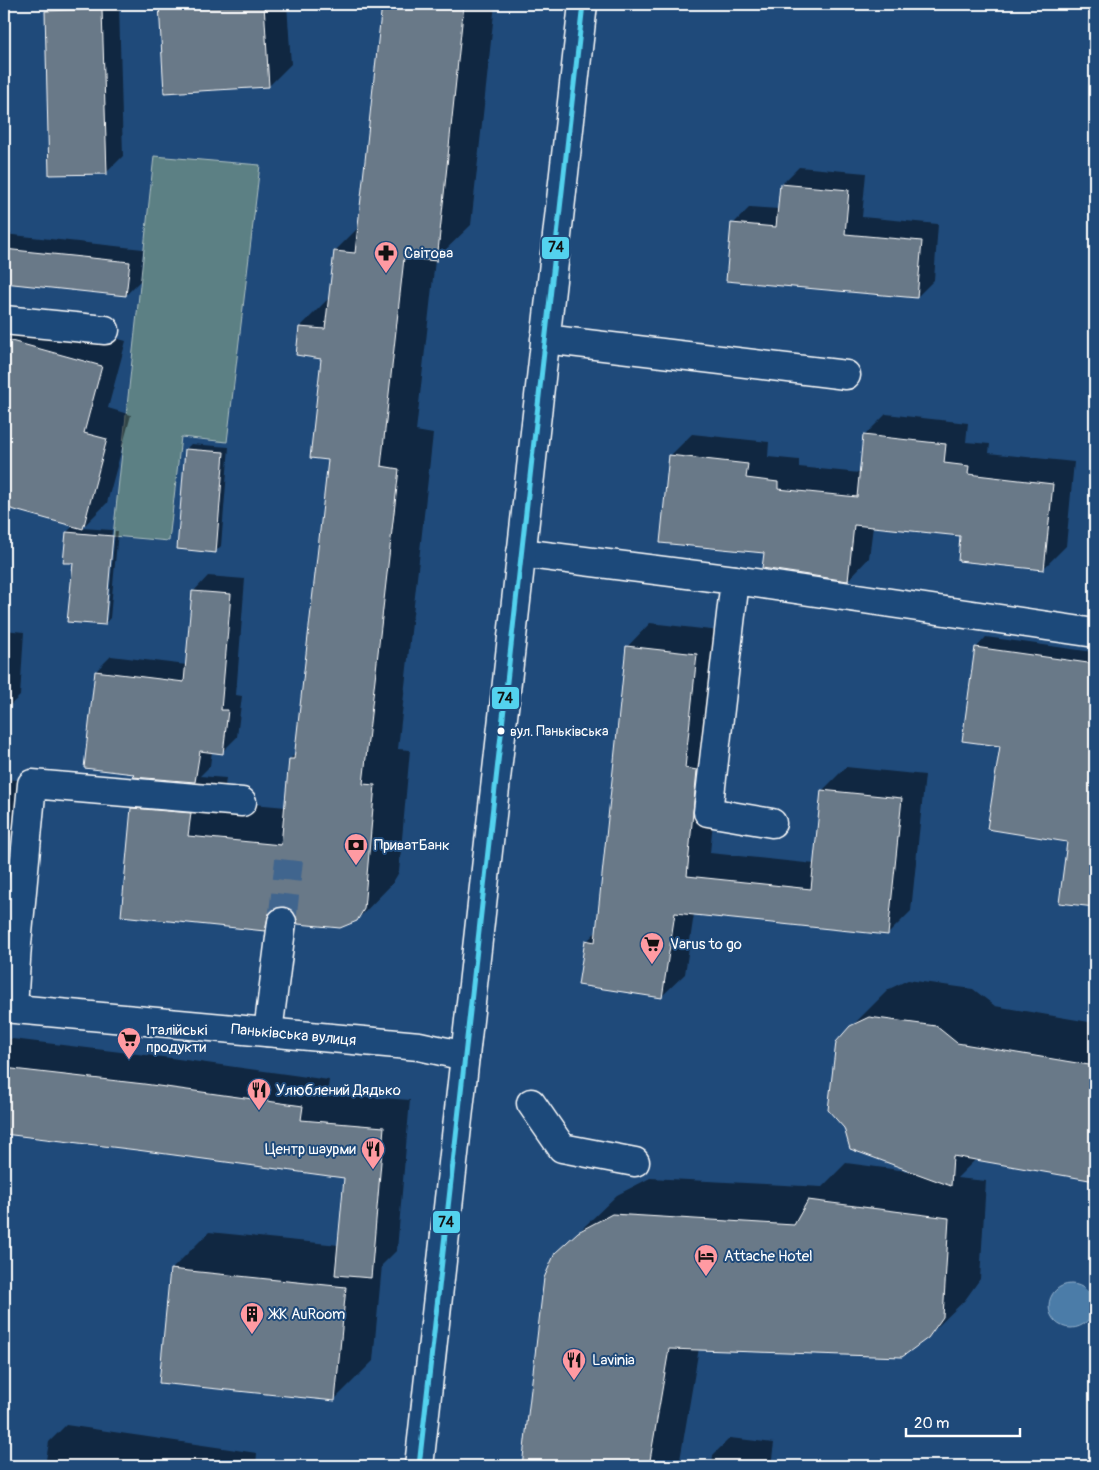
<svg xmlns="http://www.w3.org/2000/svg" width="1099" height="1470" font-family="Pangolin,sans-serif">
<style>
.green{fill:#5c8084;stroke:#aec0c2}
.water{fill:#4b7ca8;stroke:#93b0cb}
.shadow{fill:#0007}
.building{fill:#697988;stroke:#fff}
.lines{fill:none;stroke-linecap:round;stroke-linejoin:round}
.minor-tunnel{stroke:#41658e;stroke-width:28;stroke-dasharray:28 14;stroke-linecap:butt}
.minor-casing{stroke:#fff;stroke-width:31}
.major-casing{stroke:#fff;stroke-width:31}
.minor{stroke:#1f4a7a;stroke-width:28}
.major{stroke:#1f4a7a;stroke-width:28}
.bus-1-casing{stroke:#1f4a7a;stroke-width:9}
.bus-1{stroke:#53d2ee;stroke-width:5}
.bus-dot{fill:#fff;stroke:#1f4a7a;stroke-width:2}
.labels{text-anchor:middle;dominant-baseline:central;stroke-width:4;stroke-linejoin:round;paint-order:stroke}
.bus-label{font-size:14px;fill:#fff;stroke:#1f4a7a;text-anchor:start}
.poi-label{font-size:15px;fill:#fff;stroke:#1f4a7a;text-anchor:start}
.street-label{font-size:15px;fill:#fff;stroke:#1f4a7a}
.line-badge{stroke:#1f4a7a;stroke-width:2}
.pale-badge-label{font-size:14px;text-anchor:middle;font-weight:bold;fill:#111}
</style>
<rect width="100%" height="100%" fill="#1f4a7a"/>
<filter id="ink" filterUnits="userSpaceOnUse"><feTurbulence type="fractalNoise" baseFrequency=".02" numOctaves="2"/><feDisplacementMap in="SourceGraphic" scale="10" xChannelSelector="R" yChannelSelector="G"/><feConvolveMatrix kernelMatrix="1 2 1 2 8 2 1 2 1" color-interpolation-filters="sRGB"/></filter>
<g filter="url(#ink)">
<!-- green -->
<path class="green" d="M154,156L260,165L227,442L181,437L169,541L113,536Z"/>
<!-- water -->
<circle class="water" cx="1071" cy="1306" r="22"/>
<!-- shadow -->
<g class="shadow">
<path d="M54,4H119L123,156L106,173L47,11Z"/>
<path d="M160,4H287L291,64L269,86L165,92Z"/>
<path d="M383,4H495L471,225L435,260L416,431L433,434L398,749L410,750L399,872L392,884L357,920L298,916L293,909L287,907L265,929L132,809L162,778L96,671L111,656L187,665L193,592L208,576L245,579L236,695L242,696L237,737L222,752L212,751L210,766L200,776L226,778L223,801L286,807L290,759L296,753L329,459L323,358L300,327L330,297L335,251L359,227Z"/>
<path d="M799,167L866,173L862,217L938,224L934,280L917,297L733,224L750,207L779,209L782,184Z"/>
<path d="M4,234L143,249L140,281L126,295L4,281Z"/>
<path d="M28,314L126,341L108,408L131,415L107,503L82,528L112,530L104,620H107L115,531H118L110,618L104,624L75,562L67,532L74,525L4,505V338Z"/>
<path d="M886,414L968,423L966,442L990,444L989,453L1074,462L1066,546L1044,568L962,535L873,526L869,558L848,580L765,552L670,456L692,434L769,442L768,457L799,460V467L860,473L864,436Z"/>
<path d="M191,444L229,447L221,546L216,551L186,449Z"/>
<path d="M650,623L720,631V747L710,853L815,864L822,791L846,767L925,775L911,911L888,934L694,914L685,974L661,997L587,941L598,930L627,647Z"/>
<path d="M4,630L24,632L20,696L4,711Z"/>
<path d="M986,637L1093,652L1095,650V906L1061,902L1068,841L1001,745L976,648Z"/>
<path d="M4,779L18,780L7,874L4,878Z"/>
<path d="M908,980L973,989L995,1006L1095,1023V1180L976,1159L957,1178L986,1181L980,1279L965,1300L927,1337L699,1348L679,1466H524L546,1278L556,1254L617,1195L650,1178L822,1187L846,1163L915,1172L851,1027L889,989Z"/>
<path d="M4,1038L171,1058L329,1080L327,1094L410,1100L397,1250L382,1265L373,1361L335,1399L171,1270L209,1232L339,1245L345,1177L4,1132Z"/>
<path d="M66,1425L257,1453L256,1466H45L49,1442Z"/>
<path d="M730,1438L774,1443L771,1466H712L713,1455Z"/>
</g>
<!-- building -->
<g class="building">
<path d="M159,4H264L269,87L164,93Z"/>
<path d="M382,4H464L437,261L404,258L381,466L399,469L363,784L375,785L364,909L357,921L340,928L298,924L296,916L291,909L283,906L276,907L269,913L265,931L121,916L131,808L191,813L188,836L281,845L289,759H294L328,460L310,458L321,359L296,355L299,327L325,329L334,251L355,253Z"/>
<path d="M102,9L107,174L49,175L45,11Z"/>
<path d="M780,184L849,190L845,234L922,241L917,298L726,281L731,223L776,227Z"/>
<path d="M4,249L130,262L126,296L4,283Z"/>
<path d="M4,339L102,366L84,433L107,439L83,529L4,507Z"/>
<path d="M863,435L946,444L944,463L969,466L968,474L1053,484L1044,570L958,561L960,536L854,525L848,581L762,568L764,553L660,543L669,455L748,464L746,478L778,482V489L857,497Z"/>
<path d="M185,449L224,452L216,553L177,549Z"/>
<path d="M66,532L113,536L105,625L67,622L73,563H63Z"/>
<path d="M192,591L231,594L221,710H228L223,754L200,751L195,782L133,777L134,774L84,768L95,671L184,682Z"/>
<path d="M626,646L697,654L685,768L697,770L687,876L811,889L821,790L902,798L888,935L675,913L662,998L578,985L585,940L595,942Z"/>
<path d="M975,647L1095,664V907L1059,903L1067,842L987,829L1000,746L962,741Z"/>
<path d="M869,1017L936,1026L957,1043L1095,1066V1181L953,1156L951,1186L850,1149L844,1128L828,1110L836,1042L850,1026Z"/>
<path d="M4,1068L144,1084L303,1106L301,1120L384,1127L371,1278L335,1275L344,1178L137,1150L4,1134Z"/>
<path d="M808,1200L949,1218L943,1317L928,1338L902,1357L669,1349L649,1466H522L544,1278L555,1253L578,1232L612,1214L794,1225Z"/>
<path d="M170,1269L346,1287L335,1401L159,1383Z"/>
</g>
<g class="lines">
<!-- minor-tunnel -->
<path class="minor-tunnel" d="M282,922L289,860"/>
<!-- minor casing -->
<g class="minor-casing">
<g id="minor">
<path d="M4,320L105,330"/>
<path d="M545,339L846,375"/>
<path d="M521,553L735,580L708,812L772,823"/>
<path d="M735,580L1095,633"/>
<path id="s1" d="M4,1008L419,1046L465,1056"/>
<path d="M13,1008L17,944L32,784L242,802"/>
<path d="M268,1032L282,922"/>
<path d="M531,1103L562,1148L635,1162"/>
</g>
</g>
<!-- major casing -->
<g class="major-casing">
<path id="major" d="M419,1466L583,4"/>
</g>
<!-- minor -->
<use href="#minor" class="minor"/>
<!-- major -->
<use href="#major" class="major"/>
<!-- bus-1 casing -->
<g class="bus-1-casing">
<path id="bus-1" d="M419,1466L583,4"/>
</g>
<!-- bus-1 -->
<use href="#bus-1" class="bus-1"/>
</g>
</g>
<!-- icons -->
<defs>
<g id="pharmacy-pin" transform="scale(1.25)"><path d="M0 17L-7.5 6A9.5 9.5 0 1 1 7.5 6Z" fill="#ff9aa2" stroke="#1f4a7a"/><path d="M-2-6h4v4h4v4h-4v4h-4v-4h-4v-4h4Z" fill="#111"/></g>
<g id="bank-pin" transform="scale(1.25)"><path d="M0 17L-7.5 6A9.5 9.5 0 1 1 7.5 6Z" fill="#ff9aa2" stroke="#1f4a7a"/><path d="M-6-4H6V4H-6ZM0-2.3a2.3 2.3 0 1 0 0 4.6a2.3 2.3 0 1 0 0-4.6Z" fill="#111"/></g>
<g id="supermarket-pin" transform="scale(1.25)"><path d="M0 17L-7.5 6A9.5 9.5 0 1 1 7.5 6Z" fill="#ff9aa2" stroke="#1f4a7a"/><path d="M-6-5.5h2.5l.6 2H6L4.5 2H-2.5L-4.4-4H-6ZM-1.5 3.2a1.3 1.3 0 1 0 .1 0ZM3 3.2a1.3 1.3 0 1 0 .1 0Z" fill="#111"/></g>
<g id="restaurant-pin" transform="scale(1.25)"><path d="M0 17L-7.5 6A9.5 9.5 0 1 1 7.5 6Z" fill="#ff9aa2" stroke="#1f4a7a"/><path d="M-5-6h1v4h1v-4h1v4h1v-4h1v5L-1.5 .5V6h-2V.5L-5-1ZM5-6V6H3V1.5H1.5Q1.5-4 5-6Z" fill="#111"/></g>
<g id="hotel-pin" transform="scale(1.25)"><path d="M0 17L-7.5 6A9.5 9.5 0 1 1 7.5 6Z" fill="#ff9aa2" stroke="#1f4a7a"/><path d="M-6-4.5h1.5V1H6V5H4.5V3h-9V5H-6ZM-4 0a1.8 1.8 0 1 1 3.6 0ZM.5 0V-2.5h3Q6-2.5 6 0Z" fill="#111"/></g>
<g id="building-pin" transform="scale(1.25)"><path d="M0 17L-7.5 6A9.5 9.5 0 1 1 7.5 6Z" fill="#ff9aa2" stroke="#1f4a7a"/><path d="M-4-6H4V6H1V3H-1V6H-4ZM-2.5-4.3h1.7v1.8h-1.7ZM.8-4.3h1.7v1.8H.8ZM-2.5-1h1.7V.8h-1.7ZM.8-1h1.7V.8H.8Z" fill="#111"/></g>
</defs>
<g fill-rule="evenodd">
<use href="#pharmacy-pin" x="386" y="253"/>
<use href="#bank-pin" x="356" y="845"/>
<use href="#supermarket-pin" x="652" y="944"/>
<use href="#supermarket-pin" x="129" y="1039"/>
<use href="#restaurant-pin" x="259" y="1090"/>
<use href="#restaurant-pin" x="373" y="1149"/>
<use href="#hotel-pin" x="706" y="1256"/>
<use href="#building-pin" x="252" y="1314"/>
<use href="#restaurant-pin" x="574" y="1360"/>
</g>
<!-- markers -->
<circle class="bus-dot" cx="501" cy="731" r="4.5"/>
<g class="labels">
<!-- bus labels -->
<g class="bus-label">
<text x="510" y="731">вул. Паньківська</text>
</g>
<!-- poi labels -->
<g class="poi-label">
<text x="404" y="253">Світова</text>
<text x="374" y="845">ПриватБанк</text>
<text x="670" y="944">Varus to go</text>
<text x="146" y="1030">Італійські<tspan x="146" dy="17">продукти</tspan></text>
<text x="276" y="1090">Улюблений Дядько</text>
<text x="356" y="1149" text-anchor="end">Центр шаурми</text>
<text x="724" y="1256">Attache Hotel</text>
<text x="270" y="1314">ЖК AuRoom</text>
<text x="592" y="1360">Lavinia</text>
</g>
<!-- street labels -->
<g class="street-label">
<text stroke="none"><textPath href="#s1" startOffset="291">Паньківська вулиця</textPath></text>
</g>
</g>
<g class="line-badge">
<rect x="541" y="236" width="29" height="24" rx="5" fill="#53d2ee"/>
<rect x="491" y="686" width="29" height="24" rx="5" fill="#53d2ee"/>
<rect x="432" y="1210" width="29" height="24" rx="5" fill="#53d2ee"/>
</g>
<g class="pale-badge-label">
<text x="556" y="252">74</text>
<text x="505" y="703">74</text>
<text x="446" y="1227">74</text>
</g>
<!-- margin -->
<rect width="1099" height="1470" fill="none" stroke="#1f4a7a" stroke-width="20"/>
<rect x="10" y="10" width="1079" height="1450" fill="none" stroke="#fff" stroke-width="2" filter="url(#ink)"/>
<!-- scale -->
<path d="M906 1428v8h114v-8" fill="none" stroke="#ffffff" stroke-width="2.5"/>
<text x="914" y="1428" font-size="15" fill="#ffffff" stroke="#1f4a7a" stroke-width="4" paint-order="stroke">20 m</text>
</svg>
